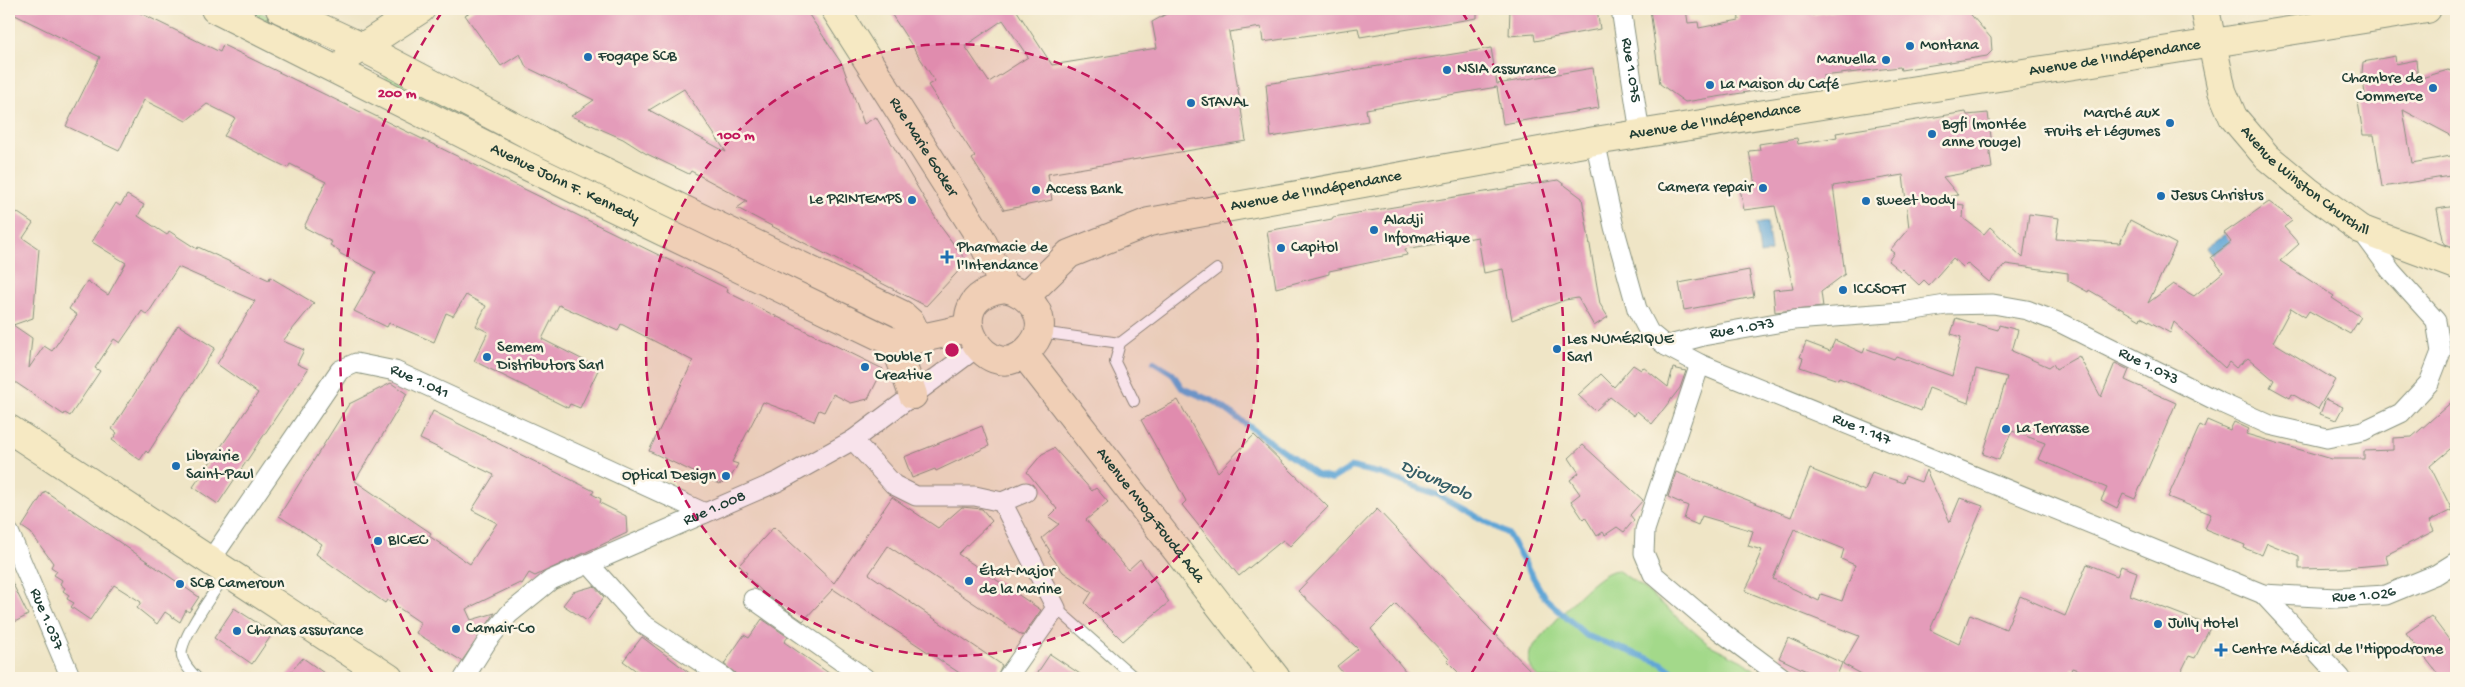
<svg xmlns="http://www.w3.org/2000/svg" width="2465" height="687" font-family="'Gochi Hand',sans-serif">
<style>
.green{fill:#a3d98a;stroke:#618b5f}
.water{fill:#61a6d6;stroke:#407285}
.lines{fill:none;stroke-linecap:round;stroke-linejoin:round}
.stream{stroke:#61a6d6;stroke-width:6}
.building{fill:#e49cba;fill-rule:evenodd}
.lane-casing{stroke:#87917d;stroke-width:12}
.street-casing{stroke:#87917d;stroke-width:21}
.secondary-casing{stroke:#87917d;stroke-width:30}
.lane{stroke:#fff;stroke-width:10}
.street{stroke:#fff;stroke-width:19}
.secondary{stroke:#f6e9c3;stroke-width:28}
.ring{fill:none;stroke:#c2185b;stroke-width:2.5;stroke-dasharray:9 6}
.poi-dot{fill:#1f6fb2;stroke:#fcf5e5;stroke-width:2}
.labels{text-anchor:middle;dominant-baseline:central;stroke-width:5;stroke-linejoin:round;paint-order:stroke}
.poi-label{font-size:16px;fill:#1f3d34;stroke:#fcf5e5;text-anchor:start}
.street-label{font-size:16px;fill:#1f3d34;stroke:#fcf5e5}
.water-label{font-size:18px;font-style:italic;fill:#335c65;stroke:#fcf5e5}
.centre{fill:#c2185b;stroke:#fcf5e5;stroke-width:2.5}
.ring-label{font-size:15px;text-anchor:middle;font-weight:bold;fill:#c2185b;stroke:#fcf5e5;stroke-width:5;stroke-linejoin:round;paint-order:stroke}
</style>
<rect width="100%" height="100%" fill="#fcf5e5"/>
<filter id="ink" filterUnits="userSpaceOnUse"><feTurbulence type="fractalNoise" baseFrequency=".02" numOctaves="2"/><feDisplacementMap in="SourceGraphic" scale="10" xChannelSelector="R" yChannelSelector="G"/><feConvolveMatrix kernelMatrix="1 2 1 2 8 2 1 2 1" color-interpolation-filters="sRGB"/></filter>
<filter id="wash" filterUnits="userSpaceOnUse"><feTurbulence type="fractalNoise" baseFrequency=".0096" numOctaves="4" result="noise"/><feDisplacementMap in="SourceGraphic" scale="20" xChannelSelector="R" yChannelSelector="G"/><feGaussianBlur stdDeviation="1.12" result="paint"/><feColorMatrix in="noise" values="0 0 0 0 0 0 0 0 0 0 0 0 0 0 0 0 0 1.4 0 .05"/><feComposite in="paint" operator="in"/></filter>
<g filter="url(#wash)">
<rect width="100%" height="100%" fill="#efe5c6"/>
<!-- green -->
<g class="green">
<path d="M240,9H253L310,36L311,39L307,41Z"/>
<path d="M388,74L521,144L518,145L385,79L384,76Z"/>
<path d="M656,210L794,276V279L791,280L657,214Z"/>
<path d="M1617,570L1644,588L1708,644L1746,663L1765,678H1539C1530,670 1526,659 1532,648C1549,629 1594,572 1617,570Z"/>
</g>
<!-- water -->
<g class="water">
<path d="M1767,222L1771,252L1760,254L1756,224Z"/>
<path d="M2225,234L2231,241L2212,255L2206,248Z"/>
</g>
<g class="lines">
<!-- stream -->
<path class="stream" d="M1154,362L1172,373L1182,388L1217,403L1316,475L1332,479L1352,467L1382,474L1438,495L1508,534L1545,598L1587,636L1661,663L1681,678"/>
</g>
<g id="blocks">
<!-- building -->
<g class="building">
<path d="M9,9H132L220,52L223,45L361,112L363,110L728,289L727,292L883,369L868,399L851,403L833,394L824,412L819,410L814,421L763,402L732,462L738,464L730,479L719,484L649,451L693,361L621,324L618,331L559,305L542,339L599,368L580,408L570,404L568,408L474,361L488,332L476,326L486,306L466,295L453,316L446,313L434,342L389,323L387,327L354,311L376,272L339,253L340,251L330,245L332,242L304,227L326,182L290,164L288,168L224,136L235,118L207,104L186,121L144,100L119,151L66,126L100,57L9,12Z"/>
<path d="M475,9H805L842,64L864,124L876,117L941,227L967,262L926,306L889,287L737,208L747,201L691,171L689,174L645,153L623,139L571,116L594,100L526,67L520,54L501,66L465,15ZM684,89L726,152L649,110Z"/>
<path d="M888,9H1020L1017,11L1052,65L1157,48L1152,22L1175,9H1477V18L1360,37L1358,28L1263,42L1261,27L1229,32L1246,141L1048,174L1052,200L1004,210L972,159L975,157L928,85L935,81ZM1003,20L1028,57L989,82L965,46Z"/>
<path d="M1510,9H1597L1600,29L1535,41L1534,34L1509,36Z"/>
<path d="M1650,9H1686L1688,23L1698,22L1699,28L1739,20L1738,9H1810L1812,15L1849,9H1966L1991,38L1992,51L1987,56L1901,70L1900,67L1823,76L1824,80L1685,102L1660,84Z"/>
<path d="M1491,48L1497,84L1593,68L1599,108L1503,124L1497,87L1366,109L1368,121L1271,137L1266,84Z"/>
<path d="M2395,56L2396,64L2416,60L2418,79L2448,70L2456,72V138L2403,110L2412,163L2456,155V175L2382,187L2374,135H2363L2357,95L2365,94L2362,73L2363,62Z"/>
<path d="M1966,112L1967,115L1988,113L1992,145L1989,146L1992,168L1943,177L1958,195L1929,200L1964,205L1963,218L1984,234L1990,227L2023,258L2029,214L2059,218L2056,239L2120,243L2130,220L2176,244L2148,303L2173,284L2194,296L2223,272L2211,257L2231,242L2224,233L2269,202L2283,212L2292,221L2284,227L2299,244L2280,261L2334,296L2332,298L2361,317L2350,334L2309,311L2305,317L2291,308L2273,342L2335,380L2318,409L2292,394L2290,398L2270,387L2274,380L2248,358L2236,368L2229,362L2225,368L2174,322L2170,333L2141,317L2140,320L2089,290L2088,292L2068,281V273L2006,264L1989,282L1967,263L1963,267L1953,258L1929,285L1924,280L1919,285L1902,269L1900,271L1888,261L1894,253L1890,250L1909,228L1903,175L1833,186L1845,274L1821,292L1823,307L1775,312L1773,290L1793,288L1775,206L1744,210L1740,188L1755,185L1749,151L1760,150L1759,144L1797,138L1798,144L1837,137L1836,133Z"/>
<path d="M1558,180L1582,198L1600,304L1608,317L1594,326L1578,298L1565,300L1512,320L1503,269L1484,273L1478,237L1405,249L1407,255L1329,271V274L1276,288L1267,231L1332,219L1333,217Z"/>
<path d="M127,195L144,205L138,216L167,235L169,231L197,249L198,247L269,280L270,277L314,303L283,341L304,350L297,364L308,369L218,504L193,487L258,393L217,364L255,301L178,267L147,315L142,311L120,343L114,339L95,368L100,371L70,416L65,413L64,415L9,378V207L33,223L23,238L39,249L33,318L13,325L32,338L29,368L44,346L52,351L77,315L69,309L87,281L108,295L126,263L92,242L116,203L120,206Z"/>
<path d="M2456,206V248L2444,244L2437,209Z"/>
<path d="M1749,270L1754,297L1684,310L1679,283Z"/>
<path d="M1956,318L1998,330L1999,325L2018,330L2012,351L2049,367L2053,364L2056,369L2079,356L2101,397L2115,363L2129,370L2125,380L2176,403L2135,499L2123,494L2117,508L2101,500L2107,488L2038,459L2045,443L2012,431L1999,460L1983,454L2007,377L1976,369L1968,403L1929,388L1921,411L1839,378L1838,380L1800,367L1803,358L1800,357L1806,342L1830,351L1835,340L1863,353L1865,348L1894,359L1896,356L1952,376L1961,337L1951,334Z"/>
<path d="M178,325L215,348L148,453L146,451L140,460L112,440L117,433L112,429Z"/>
<path d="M1633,365L1641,370L1643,367L1668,387L1673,368L1686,371L1680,388L1652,424L1637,411L1634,416L1610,397L1595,411L1578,395L1601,374L1614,387Z"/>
<path d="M391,383L407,394L355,481L431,533L429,536L470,564L497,523L472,510L494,475L420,439L433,411L594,491L592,494L601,499L600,503L626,516L627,533L535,576L529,573L522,584L520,583L466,609L471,620L495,613L462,661L416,633L421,623L387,600L385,603L316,554L322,544L279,516L349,404Z"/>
<path d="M2456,398V444L2430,466L2452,510L2429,521L2434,531L2386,555L2388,564L2344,568L2299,569V556L2267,543L2262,555L2244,548L2245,545L2205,529L2211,514L2168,497L2200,425L2204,427L2207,420L2230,430L2234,422L2249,429L2246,434L2332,459H2364V451L2393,450V438L2412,437Z"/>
<path d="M2326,399L2343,407L2336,420L2320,414Z"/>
<path d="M1178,400L1218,472L1254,435L1328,507L1290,546L1283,540L1239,576L1182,505L1186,501L1141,420Z"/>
<path d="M982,426L989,446L936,471L935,469L912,478L904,457Z"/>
<path d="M1583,445L1643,500L1630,515L1634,520L1624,532L1617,527L1605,535L1603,532L1597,536L1585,517L1583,519L1571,501L1580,494L1570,480L1579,473L1569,458Z"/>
<path d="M1054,448L1092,491L1096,488L1108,502L1086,520L1128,570L1140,559L1169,602L1123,641L1085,603L1092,592L1063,572L1048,552L1050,551L1042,538L1059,524L1049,517L1057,509L1027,472L1042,454Z"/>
<path d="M1810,469L1865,491L1872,472L1903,483L1905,476L1921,482L1926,470L1950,522L1960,498L1983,506L1930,630L1959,644L1970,614L2006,629L2020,596L2065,616L2087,564L2117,576L2121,566L2137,572L2130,595L2211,626L2195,658L2189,656L2178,678H2104L2072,668L2068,678H1869L1843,664L1859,636L1745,591L1758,565L1756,564L1762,550L1748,546L1753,531L1702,516L1698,525L1684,519L1688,506L1668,497L1676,472L1791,517ZM1794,529L1844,549L1841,559L1855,565L1842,601L1821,594L1819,601L1773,579Z"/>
<path d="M45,491L199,597L189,612L186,610L180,622L165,612L157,624L137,608L141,602L114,585L90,620L71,607L74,603L67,599L69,595L63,591L65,588L60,584L62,580L54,575L57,571L51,567L53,563L31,533L22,527Z"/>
<path d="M892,497L938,528L962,507L982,509L992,521L958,554L1041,610L1023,636L888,546L869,574L1002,665L996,678H967L833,589L803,621L766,595L745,575L747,573L739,565L774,527L834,583Z"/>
<path d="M1377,509L1480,617L1479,618L1538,678H1464L1447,661L1449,659L1396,604L1371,629L1411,678H1347L1337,666L1358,649L1298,591Z"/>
<path d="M9,576L28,615L9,625Z"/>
<path d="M594,586L604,597L587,621L563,605L573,592Z"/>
<path d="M234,608L273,633L252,664L214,638Z"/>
<path d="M2431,616L2456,649V678H2441L2406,633Z"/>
<path d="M762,619L788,637L784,642L836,678H736L735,673L724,664L744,635L749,638Z"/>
<path d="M642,637L696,678H646L623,661Z"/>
<path d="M1788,638L1842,663L1836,678H1821L1779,658Z"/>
<path d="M1050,654L1086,678H1034Z"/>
<path d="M303,658L331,678H285Z"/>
</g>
</g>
</g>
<g filter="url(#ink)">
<use href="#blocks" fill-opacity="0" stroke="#87917d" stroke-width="1"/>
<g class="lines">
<!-- lane casing -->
<g class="lane-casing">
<g id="lane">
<path d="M1040,332L1120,343"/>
<path d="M1134,401L1115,362L1120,343L1217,269"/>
<path d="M1056,608L1135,678"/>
<path d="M197,678C191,672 184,665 182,656C178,640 217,588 227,573"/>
</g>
</g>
<!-- street casing -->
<g class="street-casing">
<g id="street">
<path id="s1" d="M1621,9L1640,133"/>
<path id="s2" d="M1595,141L1614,227L1637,309L1649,332L1666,346L1700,364L2263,594L2336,598L2386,595L2437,574L2456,562"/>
<path id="s3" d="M1666,346L1703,336L1794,320L1902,312L1946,305L1993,304L2027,310L2063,324L2217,401L2270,425L2327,438L2363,431L2401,413L2429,383L2441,352L2436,321L2391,271L2360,229"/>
<path d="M1700,364L1645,530L1644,553L1653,574L1720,631L1783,678"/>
<path d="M853,440L894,485L916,496H975L1002,502L1056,608L1007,678"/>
<path d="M1002,502L1026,492"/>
<path id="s4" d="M9,532L71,678"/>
<path id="s5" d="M210,561L340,370L356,363L395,371L705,513"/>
<path d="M589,564L643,624L725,678"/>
<path d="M2263,594L2341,678"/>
<path d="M753,599L865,678"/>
<path id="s6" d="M464,678L488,640L509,614L551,580L779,481L853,440L979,346"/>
</g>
</g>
<!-- secondary casing -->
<g class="secondary-casing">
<g id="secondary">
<path id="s7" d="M215,9L525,165L890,341L903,342L968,328"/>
<path d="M280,9L362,47L539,140L901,314L911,323L918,338"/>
<path id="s8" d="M835,9L980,237L1005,288"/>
<path id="s9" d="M2205,9L2222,91L2233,117L2267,157L2308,191L2360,229L2456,265"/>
<path d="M349,56L421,9"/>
<path d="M1005,288C1031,293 1052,321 1032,345C990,399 929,297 1005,288Z"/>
<path id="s10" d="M1026,296L1069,254L1149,222L1595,141L2427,9"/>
<path d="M890,341L900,358L913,395"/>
<path id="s11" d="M1024,354L1276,678"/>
<path d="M9,429L389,678"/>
</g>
</g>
<!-- lane -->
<use href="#lane" class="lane"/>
<!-- street -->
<use href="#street" class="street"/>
<!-- secondary -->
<use href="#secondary" class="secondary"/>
</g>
</g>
<!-- distance rings -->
<circle cx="952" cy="350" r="306" fill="#c2185b" fill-opacity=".12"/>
<g class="ring">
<circle cx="952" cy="350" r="306"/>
<path d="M433 674A612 612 0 0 1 442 12M1462 12A612 612 0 0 1 1471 674"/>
</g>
<!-- markers -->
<g class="poi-dot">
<circle cx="1910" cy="46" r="5"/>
<circle cx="588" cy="57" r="5"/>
<circle cx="1886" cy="60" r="5"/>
<circle cx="1447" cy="70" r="5"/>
<circle cx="1710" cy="85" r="5"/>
<circle cx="2433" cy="88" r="5"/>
<circle cx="1191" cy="103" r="5"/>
<circle cx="2170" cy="123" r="5"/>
<circle cx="1932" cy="134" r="5"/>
<circle cx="1763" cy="188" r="5"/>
<circle cx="1036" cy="190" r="5"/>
<circle cx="2161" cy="196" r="5"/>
<circle cx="912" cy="200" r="5"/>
<circle cx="1866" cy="201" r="5"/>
<circle cx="1374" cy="230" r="5"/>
<circle cx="1281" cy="248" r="5"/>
<path d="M944.5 249.5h5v5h5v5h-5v5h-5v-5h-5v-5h5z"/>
<circle cx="1843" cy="290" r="5"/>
<circle cx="1557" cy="349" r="5"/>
<circle cx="487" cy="357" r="5"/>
<circle cx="865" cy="367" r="5"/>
<circle cx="2006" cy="429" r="5"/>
<circle cx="176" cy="466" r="5"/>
<circle cx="726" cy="476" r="5"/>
<circle cx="378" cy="541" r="5"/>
<circle cx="969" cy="581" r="5"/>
<circle cx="180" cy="584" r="5"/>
<circle cx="2158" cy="624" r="5"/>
<circle cx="456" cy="629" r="5"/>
<circle cx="237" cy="631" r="5"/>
<path d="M2218.5 642.5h5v5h5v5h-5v5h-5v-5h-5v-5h5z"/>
</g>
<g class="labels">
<!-- poi labels -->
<g class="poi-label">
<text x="1920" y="46">Montana</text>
<text x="598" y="57">Fogape SCB</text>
<text x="1876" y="60" text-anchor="end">Manuella</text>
<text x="1457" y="70">NSIA assurance</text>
<text x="2423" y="79" text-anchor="end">Chambre de<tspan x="2423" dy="18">Commerce</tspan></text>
<text x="1720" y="85">La Maison du Café</text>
<text x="1201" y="103">STAVAL</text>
<text x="2160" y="114" text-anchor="end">Marché aux<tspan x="2160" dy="18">Fruits et Légumes</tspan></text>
<text x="1942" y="125">Bgfi (montée<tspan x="1942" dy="18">anne rouge)</tspan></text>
<text x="1753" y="188" text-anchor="end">Camera repair</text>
<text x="1046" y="190">Access Bank</text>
<text x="2171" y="196">Jesus Christus</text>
<text x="902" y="200" text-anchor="end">Le PRINTEMPS</text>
<text x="1876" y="201">sweet body</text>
<text x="1384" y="221">Aladji<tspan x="1384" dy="18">Informatique</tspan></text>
<text x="957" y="248">Pharmacie de<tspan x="957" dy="18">l'Intendance</tspan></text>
<text x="1291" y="248">Capitol</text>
<text x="1853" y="290">ICCSOFT</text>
<text x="1567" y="340">Les NUMÉRIQUE<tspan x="1567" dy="18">Sarl</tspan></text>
<text x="497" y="348">Semem<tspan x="497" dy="18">Distributors Sarl</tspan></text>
<text x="875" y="358">Double T<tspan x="875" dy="18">Creative</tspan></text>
<text x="2016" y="429">La Terrasse</text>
<text x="186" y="457">Librairie<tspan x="186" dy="18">Saint-Paul</tspan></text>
<text x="716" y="476" text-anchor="end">Optical Design</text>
<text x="388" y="541">BICEC</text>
<text x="979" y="572">État-Major<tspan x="979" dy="18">de la Marine</tspan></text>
<text x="190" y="584">SCB Cameroun</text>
<text x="2168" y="624">Jully Hotel</text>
<text x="466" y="629">Camair-Co</text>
<text x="247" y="631">Chanas assurance</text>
<text x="2232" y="650">Centre Médical de l'Hippodrome</text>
</g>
<!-- street labels -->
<g class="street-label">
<text stroke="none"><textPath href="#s10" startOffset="1126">Avenue de l'Indépendance</textPath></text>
<text stroke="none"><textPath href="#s1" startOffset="62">Rue 1.075</textPath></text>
<text stroke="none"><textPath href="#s10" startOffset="721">Avenue de l'Indépendance</textPath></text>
<text stroke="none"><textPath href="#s8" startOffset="164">Rue Marie Gocker</textPath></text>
<text stroke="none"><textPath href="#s9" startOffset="209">Avenue Winston Churchill</textPath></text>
<text stroke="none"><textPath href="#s7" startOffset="391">Avenue John F. Kennedy</textPath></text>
<text stroke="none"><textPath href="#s10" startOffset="316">Avenue de l'Indépendance</textPath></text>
<text stroke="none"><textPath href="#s3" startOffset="78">Rue 1.073</textPath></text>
<text stroke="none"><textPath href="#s3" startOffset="499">Rue 1.073</textPath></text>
<text stroke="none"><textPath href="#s5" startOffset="315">Rue 1.041</textPath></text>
<text stroke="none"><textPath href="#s2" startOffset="434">Rue 1.147</textPath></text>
<text stroke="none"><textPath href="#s6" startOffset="311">Rue 1.008</textPath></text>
<text stroke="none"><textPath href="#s11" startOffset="205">Avenue Mvog-Fouda Ada</textPath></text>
<text stroke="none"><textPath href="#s2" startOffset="969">Rue 1.026</textPath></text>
<text stroke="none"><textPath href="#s4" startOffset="95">Rue 1.037</textPath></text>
</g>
<!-- water labels -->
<g class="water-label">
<text transform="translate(1436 481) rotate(24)">Djoungolo</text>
</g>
</g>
<circle cx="952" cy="350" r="8" class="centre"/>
<g class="ring-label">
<text x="397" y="97">200 m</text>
<text x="736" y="139">100 m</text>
</g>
<!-- margin -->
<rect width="2465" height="687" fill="none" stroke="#fcf5e5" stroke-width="30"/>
</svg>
